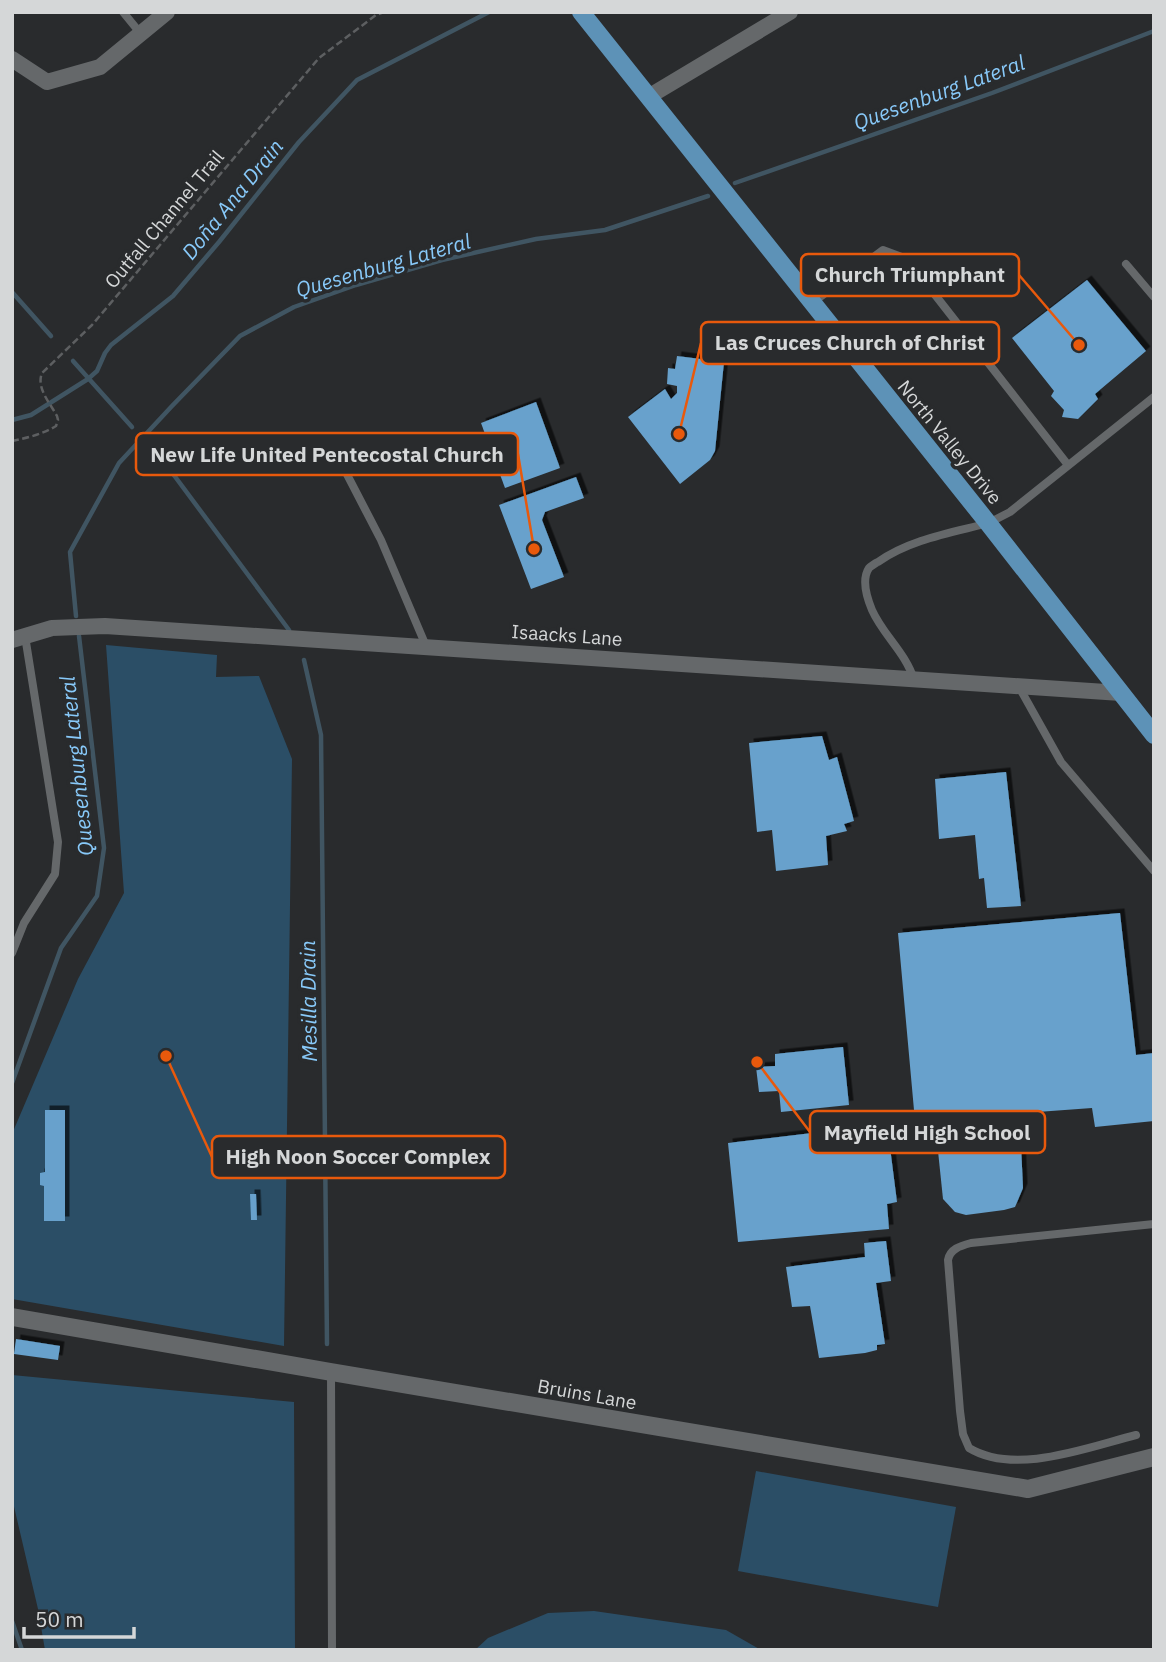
<svg xmlns="http://www.w3.org/2000/svg" width="1166" height="1662" font-family="'IBM Plex Sans',sans-serif">
<style>
.green{fill:#2b4e66}
.lines{fill:none;stroke-linecap:round;stroke-linejoin:round}
.stream{stroke:#405562;stroke-width:4.5}
.building{fill:#67a1cc;filter:url(#shadow)}
.path{stroke:#5d5f61;stroke-width:2.5;stroke-dasharray:7 3.5;stroke-linecap:butt}
.service{stroke:#65686a;stroke-width:8}
.minor{stroke:#65686a;stroke-width:16}
.tertiary{stroke:#65686a;stroke-width:18}
.primary{stroke:#5d92b7;stroke-width:18}
.labels{text-anchor:middle;dominant-baseline:central;stroke-width:7;stroke-linejoin:round;paint-order:stroke}
.street-label{font-size:19px;fill:#d5d7d8;stroke:#292b2d}
.water-label{font-size:21px;font-style:italic;fill:#88c9f9;stroke:#292b2d}
.leader{fill:none;stroke:#e8590c;stroke-width:2.5}
.callout-dot{fill:#e8590c;stroke:#292b2d;stroke-width:2.5}
.callout{fill:#292b2d;stroke:#e8590c;stroke-width:2.5}
.callout-label{font-size:21px;text-anchor:middle;font-weight:bold;fill:#d5d7d8}
</style>
<defs>
<filter id="shadow"><feDropShadow dx="4.5" dy="-4.5" stdDeviation="0" flood-color="#0009"/></filter>
</defs>
<rect width="100%" height="100%" fill="#292b2d"/>
<!-- green -->
<g class="green">
<path d="M106,645L217,655L216,677L259,676L292,759L284,1346L12,1299V1134L78,979L124,893Z"/>
<path d="M12,1375L294,1402L295,1650H45L38,1609L12,1498Z"/>
<path d="M756,1471L956,1507L938,1607L738,1571Z"/>
<path d="M594,1611L726,1630L761,1650H475L488,1638L548,1613Z"/>
</g>
<g class="lines">
<!-- stream -->
<g class="stream">
<path d="M735,183L992,93L1154,31"/>
<path d="M12,292L51,336"/>
<path d="M73,361L132,427"/>
<path d="M12,420L31,415L88,379L97,371L105,353L111,345L173,296L219,242L299,142L357,80L489,12"/>
<path d="M159,455L289,630"/>
<path d="M76,616L70,552L119,463L172,406L240,336L294,307L356,285L442,260L536,239L605,230L708,196"/>
<path d="M304,660L321,735L327,1344"/>
<path d="M12,1083L61,948L97,896L104,848L79,636"/>
<path d="M12,1621L22,1650"/>
</g>
</g>
<!-- building -->
<g class="building">
<path d="M1087,280L1146,351L1095,394L1098,399L1078,419L1062,417L1064,410L1051,396L1054,391L1012,338Z"/>
<path d="M677,356L724,362L715,451L710,460L680,484L628,417L665,389L671,399L677,393V386L667,384L668,368L675,369Z"/>
<path d="M536,402L560,468L505,488L481,423Z"/>
<path d="M576,477L584,498L545,512L542,520L564,577L531,589L499,505Z"/>
<path d="M822,736L829,760L837,757L854,821L844,824L847,831L826,836L828,865L776,871L772,830L757,832L749,743Z"/>
<path d="M1006,772L1021,906L987,908L984,878L979,879L975,835L939,839L935,779Z"/>
<path d="M1120,913L1136,1055L1154,1053V1121L1095,1127L1092,1108L915,1121L898,933Z"/>
<path d="M843,1047L849,1105L781,1112L779,1091L759,1092L756,1067L775,1066V1054Z"/>
<path d="M45,1110H65V1221H44V1186L40,1185V1173L45,1172Z"/>
<path d="M887,1124L897,1202L887,1204L889,1229L738,1242L728,1143Z"/>
<path d="M1012,1137L1021,1145L1023,1188L1015,1207L1004,1210L966,1215L955,1212L943,1199L938,1151L945,1144Z"/>
<path d="M250,1194H256L257,1220H251Z"/>
<path d="M886,1241L891,1281L876,1283L885,1344L877,1345V1350L865,1353L819,1358L810,1306L792,1307L786,1267L865,1257L864,1243Z"/>
<path d="M16,1339L60,1346L58,1360L14,1354Z"/>
</g>
<g class="lines">
<!-- path -->
<g class="path">
<path d="M551,12H561"/>
<path d="M12,441C27,438 43,434 56,426L58,420L57,416C50,403 36,388 42,373L92,325L319,58L376,15L384,12"/>
</g>
<!-- service -->
<g class="service">
<path d="M123,12L141,34"/>
<path d="M1126,264L1154,297"/>
<path d="M812,303L883,250L907,259L1068,465"/>
<path d="M339,459L381,540L426,646"/>
<path d="M914,680C906,653 883,635 872,610C867,598 861,580 869,568C870,567 877,562 878,562C909,540 950,533 985,524C994,521 1002,516 1010,512L1154,397"/>
<path d="M1019,687L1061,762L1154,871"/>
<path d="M12,953L24,923L55,874L58,842L25,636"/>
<path d="M331,1372L332,1650"/>
<path d="M1136,1435C1088,1447 1015,1476 969,1448L963,1434L960,1411L948,1260C950,1249 960,1246 971,1243L1154,1224"/>
</g>
<!-- minor -->
<g class="minor">
<path d="M12,59L47,82L100,67L167,12"/>
<path d="M648,97L790,12"/>
<path d="M12,640L52,628L105,626L1121,693"/>
</g>
<!-- tertiary -->
<path class="tertiary" d="M12,1317L331,1372L1028,1489L1154,1457"/>
<!-- primary -->
<path class="primary" d="M581,12L988,523L1154,735"/>
</g>
<g class="labels">
<!-- street labels -->
<g class="street-label">
<text transform="translate(164 219) rotate(-50)">Outfall Channel Trail</text>
<text transform="translate(950 442) rotate(51)">North Valley Drive</text>
<text transform="translate(567 635) rotate(4)">Isaacks Lane</text>
<text transform="translate(587 1394) rotate(10)">Bruins Lane</text>
</g>
<!-- water labels -->
<g class="water-label">
<text transform="translate(939 92) rotate(-20)">Quesenburg Lateral</text>
<text transform="translate(232 199) rotate(-51)">Doña Ana Drain</text>
<text transform="translate(383 265) rotate(-16)">Quesenburg Lateral</text>
<text transform="translate(76 766) rotate(-96)">Quesenburg Lateral</text>
<text transform="translate(308 1001) rotate(-91)">Mesilla Drain</text>
</g>
</g>
<!-- callouts -->
<path class="leader" d="M1079 345L1019 275M679 434L701 343M534 549L518 454M757 1062L810 1132M166 1056L212 1157"/>
<g class="callout-dot">
<circle cx="1079" cy="345" r="7"/>
<circle cx="679" cy="434" r="7"/>
<circle cx="534" cy="549" r="7"/>
<circle cx="757" cy="1062" r="7"/>
<circle cx="166" cy="1056" r="7"/>
</g>
<g class="callout">
<rect x="801" y="254" width="218" height="42" rx="7"/>
<rect x="701" y="322" width="298" height="42" rx="7"/>
<rect x="136" y="433" width="382" height="42" rx="7"/>
<rect x="810" y="1111" width="235" height="42" rx="7"/>
<rect x="212" y="1136" width="293" height="42" rx="7"/>
</g>
<g class="callout-label">
<text x="910" y="282">Church Triumphant</text>
<text x="850" y="350">Las Cruces Church of Christ</text>
<text x="327" y="462">New Life United Pentecostal Church</text>
<text x="927" y="1140">Mayfield High School</text>
<text x="358" y="1164">High Noon Soccer Complex</text>
</g>
<!-- border -->
<rect width="1166" height="1662" fill="none" stroke="#d5d7d8" stroke-width="28"/>
<!-- scale -->
<path d="M24 1627v10h110v-10" fill="none" stroke="#d5d7d8" stroke-width="3.5"/>
<text x="35" y="1627" font-size="21" fill="#d5d7d8" stroke="#292b2d" stroke-width="5" paint-order="stroke">50 m</text>
</svg>
